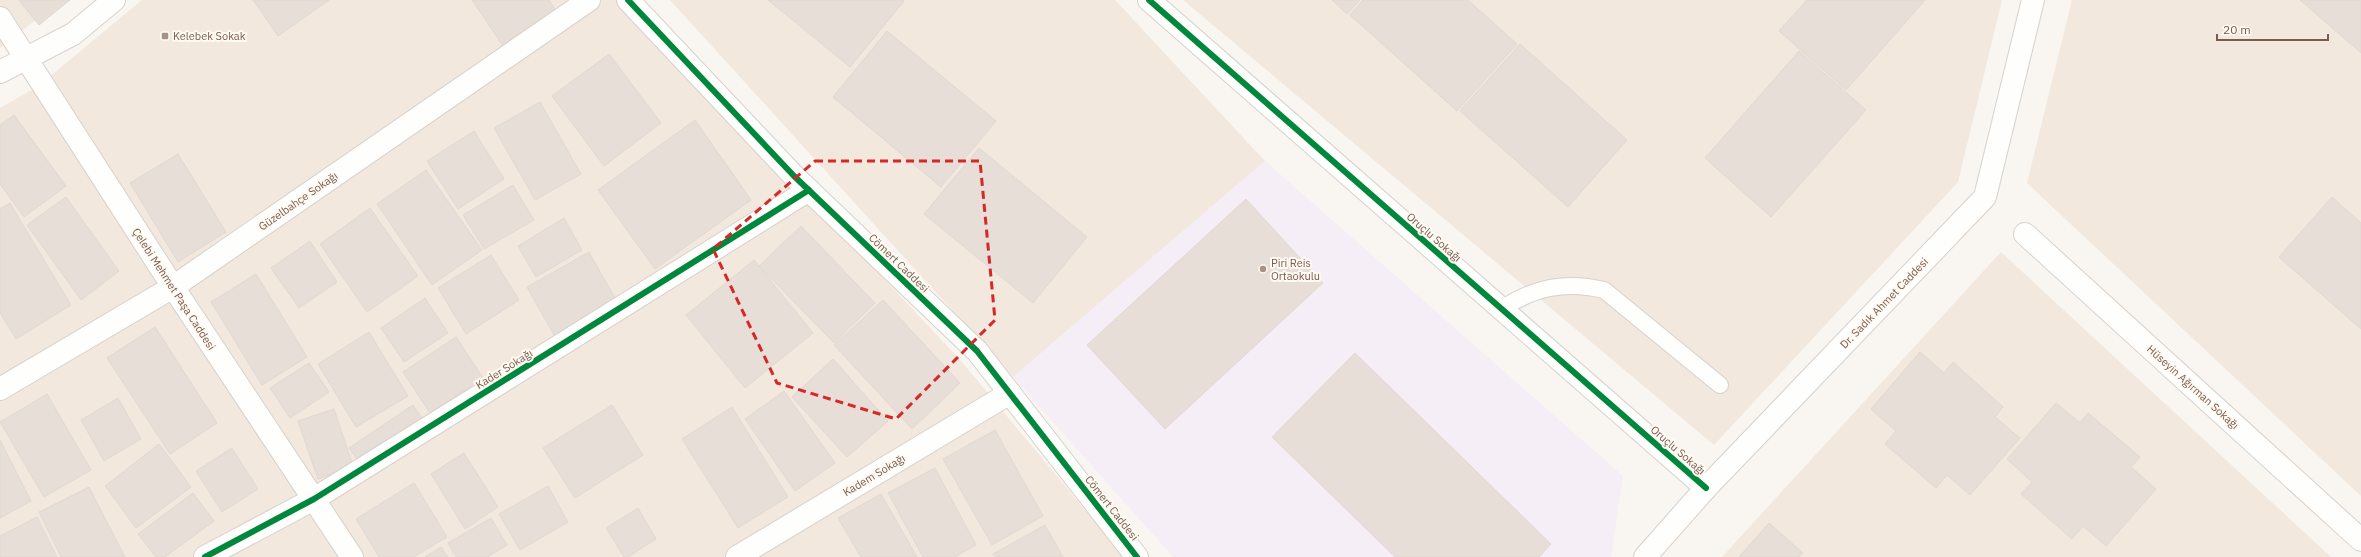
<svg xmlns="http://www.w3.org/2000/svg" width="2361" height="557" font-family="'IBM Plex Sans',sans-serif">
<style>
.residential{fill:#f2e8de}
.education{fill:#f6eef6}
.building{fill:#e6ded7;stroke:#e2d8d2}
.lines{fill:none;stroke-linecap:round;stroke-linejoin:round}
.lane-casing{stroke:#d7d1cb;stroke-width:18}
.street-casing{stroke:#d7d1cb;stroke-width:24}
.secondary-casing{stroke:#d9d2cb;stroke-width:24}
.lane{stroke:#fefefd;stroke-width:16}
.street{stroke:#fefefd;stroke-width:22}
.secondary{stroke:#fefefd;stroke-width:22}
.cycleway-casing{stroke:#fffaf3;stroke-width:8}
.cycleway{stroke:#00873e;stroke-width:6}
.marked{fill:none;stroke:#d62828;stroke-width:3;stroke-dasharray:8 5;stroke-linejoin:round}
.poi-dot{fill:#a69286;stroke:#fffaf3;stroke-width:1.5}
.labels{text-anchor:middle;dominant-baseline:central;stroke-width:4;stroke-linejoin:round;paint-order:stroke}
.poi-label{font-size:11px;fill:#7a5c4d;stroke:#fffaf3;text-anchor:start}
.street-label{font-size:11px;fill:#7a5c4d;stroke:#fffaf3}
</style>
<rect width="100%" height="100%" fill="#f9f5f0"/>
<!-- residential -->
<g class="residential">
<path d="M0,0H61L0,48Z"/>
<path d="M142,0H623L962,362L1124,557H0V108L37,87Z"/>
<path d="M670,0H1115L1265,161L1013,377Z"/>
<path d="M1183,0H2002L1958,182L1714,445Z"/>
<path d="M2072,0H2361V496L2027,183Z"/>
<path d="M2001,252L2331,557H1722Z"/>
</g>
<!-- education -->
<path class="education" d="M1265,161L1623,476L1611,557H1173L1013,377Z"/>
<!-- building -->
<g class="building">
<path d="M19,0H70L39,25Z"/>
<path d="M253,0H329L278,36Z"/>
<path d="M472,0H549L558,14L505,49Z"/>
<path d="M768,0H903L904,1L850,67Z"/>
<path d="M1332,0H1360L1347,14Z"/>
<path d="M1363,0H1468L1517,44L1457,111L1350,15Z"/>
<path d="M1807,0H1925L1846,90L1779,31Z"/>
<path d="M2300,0H2361V53Z"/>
<path d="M887,31L996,121L941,187L833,97Z"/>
<path d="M1520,44L1627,140L1568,207L1460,111Z"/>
<path d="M1799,51L1866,110L1771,217L1705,158Z"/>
<path d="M609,54L661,123L604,166L552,96Z"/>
<path d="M540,102L581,174L535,200L494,128Z"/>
<path d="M14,115L66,186L24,217L0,184V125Z"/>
<path d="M695,120L751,200L655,269L598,190Z"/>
<path d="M474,131L504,179L458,209L427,161Z"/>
<path d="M979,148L1087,237L1033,303L924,214Z"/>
<path d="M178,154L226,232L178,262L130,183Z"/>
<path d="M426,170L482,250L432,285L377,204Z"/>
<path d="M513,185L534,220L484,249L463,215Z"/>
<path d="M66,197L119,271L81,300L27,225Z"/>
<path d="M2332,197L2361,223V329L2279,257Z"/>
<path d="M1246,199L1323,283L1165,429L1087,345Z"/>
<path d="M10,203L71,305L16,339L0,313V209Z"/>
<path d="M370,208L418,276L367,312L320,244Z"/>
<path d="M564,218L582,250L536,277L518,246Z"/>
<path d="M801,226L875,303L834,343L759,266Z"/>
<path d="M310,241L337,282L299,308L271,268Z"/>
<path d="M589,252L616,300L554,335L527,287Z"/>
<path d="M491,255L519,300L466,334L438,288Z"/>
<path d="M754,260L813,333L745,388L686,315Z"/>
<path d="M256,274L307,357L262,385L211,302Z"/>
<path d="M425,298L448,333L404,362L381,328Z"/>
<path d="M883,300L960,383L912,429L834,345Z"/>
<path d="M155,327L217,423L170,454L107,358Z"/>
<path d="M369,332L408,396L356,427L318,364Z"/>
<path d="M456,337L483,378L430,413L403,372Z"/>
<path d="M1920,352L1944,373L1953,362L2003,407L1995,417L2020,438L1970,495L1947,475L1936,488L1885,444L1896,431L1871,409Z"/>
<path d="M1355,353L1551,544L1539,557H1395L1272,437Z"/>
<path d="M833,359L888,421L847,457L792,397Z"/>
<path d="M309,363L329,392L290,418L270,388Z"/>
<path d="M784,391L835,463L795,491L745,419Z"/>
<path d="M47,394L91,470L44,497L0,422Z"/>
<path d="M118,398L141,439L104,461L81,420Z"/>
<path d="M2056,403L2080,423L2088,413L2140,457L2131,467L2156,489L2106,546L2083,526L2072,539L2021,494L2032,482L2007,459Z"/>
<path d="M413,405L423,420L359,462L349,448Z"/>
<path d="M612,405L643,455L575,498L543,448Z"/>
<path d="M732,407L788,497L738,528L682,439Z"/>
<path d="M334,409L353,466L318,479L298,421Z"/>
<path d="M995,430L1043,516L992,545L943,459Z"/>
<path d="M0,440L31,501L0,518Z"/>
<path d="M159,444L191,487L136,528L105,486Z"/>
<path d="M232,448L258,489L222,512L196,471Z"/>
<path d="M464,453L498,507L465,529L431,474Z"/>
<path d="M935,468L976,545L955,557H923L888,493Z"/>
<path d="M414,483L447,537L414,557H379L356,519Z"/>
<path d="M548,486L568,522L520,550L499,514Z"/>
<path d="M89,487L125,557H61L39,512Z"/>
<path d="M193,493L214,521L165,557H156L138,534Z"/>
<path d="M881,494L917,557H861L838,518Z"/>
<path d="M638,508L656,539L628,557H624L606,528Z"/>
<path d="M37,517L57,557H0V536Z"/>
<path d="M491,518L507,545L487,557H456L448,543Z"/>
<path d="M1769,523L1803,553L1799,557H1739Z"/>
<path d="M1045,525L1063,557H995L993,554Z"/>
<path d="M441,547L448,557H425Z"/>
</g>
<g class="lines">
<!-- lane casing -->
<g class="lane-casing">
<path id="lane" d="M1502,309C1534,287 1566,281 1604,290L1720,385"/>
</g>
<!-- street casing -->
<g class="street-casing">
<g id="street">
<path d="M628,0L794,176L977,351L1137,557"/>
<path d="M1149,0L1706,488"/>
<path d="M0,18L173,287L352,557"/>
<path d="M2025,234L2361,540"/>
<path d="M0,389L173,287L589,0"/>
<path d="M205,557L314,499L809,190"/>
<path d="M737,557L1010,393"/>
<path d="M1645,557L1706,488L1985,197L2033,0"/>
</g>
</g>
<!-- secondary casing -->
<g class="secondary-casing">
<path id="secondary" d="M0,72L73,34L114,0"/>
</g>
<!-- lane -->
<use href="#lane" class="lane"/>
<!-- street -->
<use href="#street" class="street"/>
<!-- secondary -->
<use href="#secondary" class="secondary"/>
<!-- cycleway casing -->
<g class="cycleway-casing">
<g id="cycleway">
<path d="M628,0L794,176L977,351L1137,557"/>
<path d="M1149,0L1706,488"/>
<path d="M205,557L314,499L809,190"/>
</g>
</g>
<!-- cycleway -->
<use href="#cycleway" class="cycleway"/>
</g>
<!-- marked area -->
<path class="marked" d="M815,161H980L995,320L896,419L777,383L713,249Z"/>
<!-- markers -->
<g class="poi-dot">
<rect x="161" y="32" width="8" height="8" rx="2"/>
<circle cx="1263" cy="269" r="4"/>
</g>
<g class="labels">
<!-- poi labels -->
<g class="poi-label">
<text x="173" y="36">Kelebek Sokak</text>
<text x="1271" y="263">Piri Reis<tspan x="1271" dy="13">Ortaokulu</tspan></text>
</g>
<!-- street labels -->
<g class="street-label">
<text transform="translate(298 201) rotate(-35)">Güzelbahçe Sokağı</text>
<text transform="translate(1434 237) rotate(41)">Oruçlu Sokağı</text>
<text transform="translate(899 263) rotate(44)">Cömert Caddesi</text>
<text transform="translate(174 289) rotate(57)">Çelebi Mehmet Paşa Caddesi</text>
<text transform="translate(1884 303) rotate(-46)">Dr. Sadık Ahmet Caddesi</text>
<text transform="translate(504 369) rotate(-32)">Kader Sokağı</text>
<text transform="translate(2193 387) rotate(42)">Hüseyin Ağırman Sokağı</text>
<text transform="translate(1678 450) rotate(41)">Oruçlu Sokağı</text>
<text transform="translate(874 475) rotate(-31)">Kadem Sokağı</text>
<text transform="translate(1112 508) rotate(52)">Cömert Caddesi</text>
</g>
</g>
<!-- scale -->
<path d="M2217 34v6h111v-6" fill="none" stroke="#7a5c4d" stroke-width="2"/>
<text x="2223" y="34" font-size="12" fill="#7a5c4d" stroke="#fffaf3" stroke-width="3" paint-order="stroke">20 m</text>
</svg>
